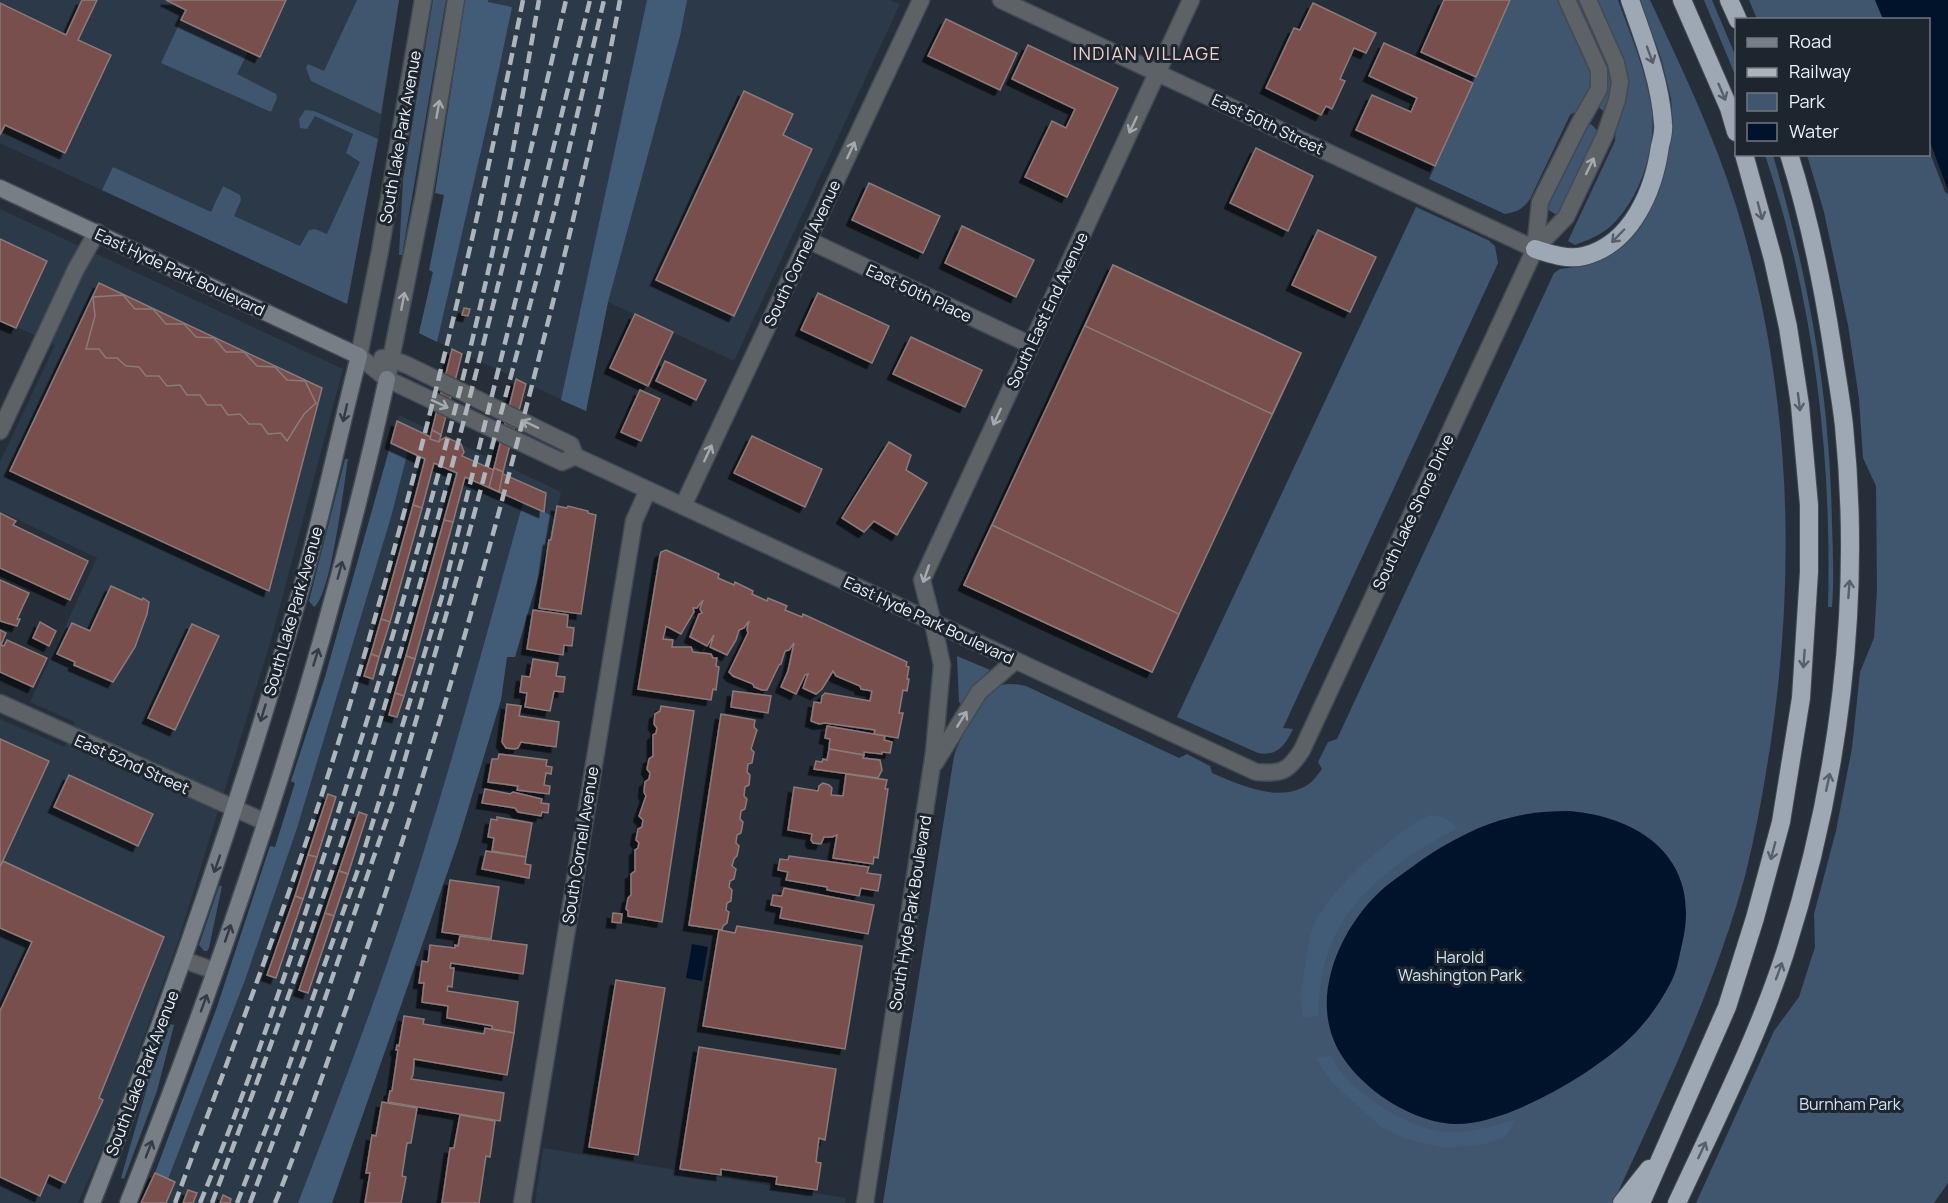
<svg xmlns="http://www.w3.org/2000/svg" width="1948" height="1203" font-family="Manrope,sans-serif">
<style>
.built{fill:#2c3948}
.green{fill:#3f566e}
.forest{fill:#425c78}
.water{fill:#00132b}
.pier{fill:#262f39}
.building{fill:#794f4e;stroke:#8b7a79;stroke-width:1.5;filter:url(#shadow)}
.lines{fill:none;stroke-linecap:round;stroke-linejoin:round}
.minor-casing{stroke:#424a54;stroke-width:19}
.tertiary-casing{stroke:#424a54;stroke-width:19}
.secondary-casing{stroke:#424a54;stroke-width:19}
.motorway-casing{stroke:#424a54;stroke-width:20}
.minor{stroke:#5d6267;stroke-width:16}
.tertiary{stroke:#5d6267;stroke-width:16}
.secondary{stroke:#777e86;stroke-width:16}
.motorway{stroke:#9da8b4;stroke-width:18}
.rail{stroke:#aeb4bc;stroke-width:4.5;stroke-dasharray:12 6;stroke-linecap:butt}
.oneway{stroke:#57606a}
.oneway2{stroke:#a4aab0}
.oneway3{stroke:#343b44}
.labels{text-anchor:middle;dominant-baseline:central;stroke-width:6;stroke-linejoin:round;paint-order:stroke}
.street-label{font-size:16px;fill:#ecf1f8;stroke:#1d252e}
.park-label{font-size:16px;fill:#d0e3f7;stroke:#1d252e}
.neighbourhood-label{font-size:18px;letter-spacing:1.5px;fill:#f4d0cf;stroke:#1d252e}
</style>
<defs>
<filter id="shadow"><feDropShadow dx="-5.5" dy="5.5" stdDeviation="0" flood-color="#0009"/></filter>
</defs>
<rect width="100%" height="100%" fill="#262f39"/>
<!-- built -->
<g class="built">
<path d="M0,0H399L378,139L347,304L0,143Z"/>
<path d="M488,0H890L900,4L734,361L608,302L586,411L419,333L474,83Z"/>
<path d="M0,209L343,369L271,640L178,941L109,1135L78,1203H0V719L65,747L75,722L30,702L97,558L0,511V462L55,345L0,319Z"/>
<path d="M399,415L561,492L551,540L549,541L515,657H507L501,700L458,842L332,1203H141L155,1173L217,1007L270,846L275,847L295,783L291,781L325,677Z"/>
<path d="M543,1148L846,1198L845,1203H535Z"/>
</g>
<!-- green -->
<g class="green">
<path d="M357,0H399L381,114L311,81L306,68L308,64L324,71Z"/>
<path d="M433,0H446L402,255H399L403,179Z"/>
<path d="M1510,0H1562L1592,71C1595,89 1586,107 1570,115L1530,199C1523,209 1517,212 1505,214L1429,179Z"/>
<path d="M1573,0H1582L1611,68L1613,88L1605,112L1598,107L1604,95Z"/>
<path d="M1594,0H1618C1631,36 1647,73 1652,111C1656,149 1640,199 1611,226C1601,235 1588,240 1575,245L1568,241L1615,141L1616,120L1625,89Z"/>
<path d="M1640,0H1650C1682,69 1715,137 1737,209C1789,378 1797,559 1772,734C1765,781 1757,829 1745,876C1714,990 1662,1096 1613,1203H883L954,756C958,742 981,695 994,688C1003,682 1016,684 1026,686L1179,758L1187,754L1210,766L1212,773C1241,785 1279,804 1309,784C1314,780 1318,774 1322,769L1318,762L1328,742L1337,739L1554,273L1560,269L1582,266L1608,254L1655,199L1665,171L1673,128L1671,99L1661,58Z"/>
<path d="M1704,0H1712L1736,57V77Z"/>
<path d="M1749,0H1875L1883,19H1757Z"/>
<path d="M181,20L248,52L237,74L276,94L277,98L271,112L161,63Z"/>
<path d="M305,110L314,111L378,139L347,304L102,190L113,167L211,212L223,186L240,195L241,200L234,216L300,246L309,230L315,229L327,234L360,162L346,153L353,134L315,116L307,129L300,128L299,119Z"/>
<path d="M1591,124L1597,130V135L1559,214H1555L1547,209V203L1588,125Z"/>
<path d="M1929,140L1948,191V1183L1934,1203H1696L1774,1031L1799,997L1815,947L1814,914L1836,831L1852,748L1860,672L1874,638L1877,589L1876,486L1863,458L1859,399L1848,325L1824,212L1807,155L1928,154Z"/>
<path d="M1765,155H1773C1809,280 1830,394 1832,525C1833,552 1834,580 1832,607H1828C1832,453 1814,301 1765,155Z"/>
<path d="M1416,207L1488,240L1495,246L1498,263L1283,728L1293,729C1286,744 1277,757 1258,753L1177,717Z"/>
<path d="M345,459H348C344,484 331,596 314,607L309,601Z"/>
<path d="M957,656L990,670L970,692L962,705L959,702Z"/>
<path d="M219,886H222L209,948L207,951H204L199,945Z"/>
<path d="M170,1024L174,1025L157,1091L124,1179L121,1178L148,1084Z"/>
</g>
<!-- forest -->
<g class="forest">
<path d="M465,0H488V2L512,7L491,107L437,342L419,333L433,272L429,270L444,195L435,193Z"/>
<path d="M647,0H687L680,36L608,302L586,411L561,400Z"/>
<path d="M391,443L408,451L391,517L297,828L245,980L168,1179L155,1173L217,1007L270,846L275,847L295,783L291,781L325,677Z"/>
<path d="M523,503L555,517L551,540L549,541L515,657H507L501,700L458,842L332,1203H298C342,1089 386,974 422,857C459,739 490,621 523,503Z"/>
<path d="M1429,815L1443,817L1458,828C1409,853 1356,888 1333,940C1322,964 1319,990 1318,1016L1303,1017C1299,997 1302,986 1305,967C1308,955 1308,941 1312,930C1326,891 1392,835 1429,815Z"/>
<path d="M1331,1056C1336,1064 1341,1073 1347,1079C1373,1106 1421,1135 1459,1132C1478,1131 1496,1125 1514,1120L1511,1129L1503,1138L1484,1144L1446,1148L1406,1139L1381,1127L1331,1081L1315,1057Z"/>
</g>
<!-- water -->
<g class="water">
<path d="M1875,0H1948V191L1929,140L1928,20L1883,19Z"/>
<path d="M1570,811C1645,818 1702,862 1682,944C1679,957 1677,972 1670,984C1660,1003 1646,1023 1630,1038C1594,1073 1505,1126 1454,1124C1429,1123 1401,1110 1381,1096C1352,1074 1330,1049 1327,1011C1324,966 1351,916 1385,887C1397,877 1411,868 1423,859C1450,841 1481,824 1513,817C1532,812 1550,811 1570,811Z"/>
<path d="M692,944L708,947L702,981L686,978Z"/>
</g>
<!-- pier -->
<path class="pier" d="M1929,140L1948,191V194L1945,192L1928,148Z"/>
<!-- building -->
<g class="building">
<path d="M82,0H97L78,40L111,55L65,153L5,125L0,135V3L66,35Z"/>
<path d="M166,0H286L260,57L181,20L186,10Z"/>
<path d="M1444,0H1510L1476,77L1421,52Z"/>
<path d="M1313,3L1376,33L1366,53L1354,48L1340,79L1345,81L1332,109L1326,106L1321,115L1266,88L1294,28L1300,30Z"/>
<path d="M946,19L1017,53L1000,90L928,56Z"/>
<path d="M1384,43L1473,83L1435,166L1356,130L1372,95L1411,112L1417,98L1369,76Z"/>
<path d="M1028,45L1118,88L1067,197L1025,177L1052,121L1066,128L1075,109L1012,79Z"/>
<path d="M744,91L793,114L783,135L812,149L734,316L656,280Z"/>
<path d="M1256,148L1313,176L1288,231L1230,203Z"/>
<path d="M869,183L940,216L923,253L852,220Z"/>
<path d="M962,226L1034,260L1016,297L945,263Z"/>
<path d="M1318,230L1376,257L1350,312L1292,285Z"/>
<path d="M0,239L47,261L16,328L0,321Z"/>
<path d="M1113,265L1301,353L1152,672L964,585Z"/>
<path d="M1113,265L1301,353L1272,414L1085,326Z"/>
<path d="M99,283L322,388L269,591L10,471Z"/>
<path d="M818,293L889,326L872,363L801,330Z"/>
<path d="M123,295L135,309H153L166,324H184L196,337L214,338L226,352H244L257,366L275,367L287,380L305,381L316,403L304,414L287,441L281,433L268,434L261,424H249L240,414L228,415L221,405H207L200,395H187L180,385L167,386L159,376H146L139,367L126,366L117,358H106L99,349H86L95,316L93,297Z"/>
<path d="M464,308L470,309L468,316L462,315Z"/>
<path d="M635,314L673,332L648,386L610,368Z"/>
<path d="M911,337L982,370L965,407L893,374Z"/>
<path d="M452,349L462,354L441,435L432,430Z"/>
<path d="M665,361L706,380L696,400L656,381Z"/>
<path d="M516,379L526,384L503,472L494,468Z"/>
<path d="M640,390L660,399L641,441L621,432Z"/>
<path d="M397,421L439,441L446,437L461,444L464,452L462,456L546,493L544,512L465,477L453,522L444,520L457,473L434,463L422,508L413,505L425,459L391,443Z"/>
<path d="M432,430L441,435L439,442L430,439Z"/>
<path d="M752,436L822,469L805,507L734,473Z"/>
<path d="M889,442L911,455L906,470L927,483L897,535L874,521L864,532L842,518Z"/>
<path d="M494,468L503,472L499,492L489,487Z"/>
<path d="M413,505L422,508L390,622L381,619Z"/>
<path d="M557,506L567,508L568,506L588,511V513L596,515L581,614L539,608L549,540H551Z"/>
<path d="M0,513L16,521L13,525L88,561L70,600L0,568Z"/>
<path d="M444,520L453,522L415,659L406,656Z"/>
<path d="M992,525L1179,614L1152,672L964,585Z"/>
<path d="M666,550L719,574L718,578L734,585L735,582L753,591L752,594L767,601L768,598L787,606L785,610L802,617L803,614L907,662L906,666L909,667L907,679H909L907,691L903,690L899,713H903L898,738L874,734L875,730L825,723L819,724L811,721L814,702L821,703L822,696L825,693L870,701L872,691L861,689L860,686L836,676L833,671L822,689L816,694L803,688L808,674L805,675L796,694L781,687L788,671L794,643L789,650L785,651L781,664L779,665L767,690H762L754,687L753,684L733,676L729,672L748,633L747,629L749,621L744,628L739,630L736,640L727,655L710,647L714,635L707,646L690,637L699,614L702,613L700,609L703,600L697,608H693L694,612L681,634L666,626L663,639L673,640L672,647H691L693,652L711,654L713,658H717L716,666L719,667L716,690L713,689L711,700L638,689L660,555L661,552Z"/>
<path d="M0,580L29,593L17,619H20L17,626L0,621Z"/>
<path d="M111,586L142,600L143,598L149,602L147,614L135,647L113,682L74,665L75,662L57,654L72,623L90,631Z"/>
<path d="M533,610L568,615L567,627L574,628L572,646L564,645L563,655L527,649Z"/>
<path d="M381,619L390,622L379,657L371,654Z"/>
<path d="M40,622L56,631L49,646L33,638Z"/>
<path d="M192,624L219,636L175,730L148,718Z"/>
<path d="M0,630L6,633L1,645L4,646L7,640L47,658L33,687L0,672Z"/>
<path d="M371,654L379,657L373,679L364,676Z"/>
<path d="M406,656L415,659L404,696L395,693Z"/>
<path d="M533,659L558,663L556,676L565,677L563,692L554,691L550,711L525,707L527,693L520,692L522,676L530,677Z"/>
<path d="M733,691L771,696L768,713L731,707Z"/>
<path d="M395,693L404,696L397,717L389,715Z"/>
<path d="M507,704L521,706L519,716L559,722L556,747L521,742L518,748L515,749L506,748L502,742Z"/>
<path d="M661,706L694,711L662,922L628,916V911L626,909L628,898L631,895V874L635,871V850L638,848L639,843L636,840L638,829L642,827L643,820L639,816L646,796L644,792L645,782L649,779L650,773L647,769L649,759L653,756V735L656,733L657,728L654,724L655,714L660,711Z"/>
<path d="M721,714L755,720L754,727L757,730L751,749L754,752L752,763L748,764L747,772L750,775L749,785L745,787L744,796L747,799L745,809L741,811L740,819L743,822L741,833L737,835L736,843L739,846L737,856L734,859L732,866L736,869L734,879L730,881L729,887L732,890L731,901L727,903L726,910L729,912L727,923L723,926L722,930L689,925Z"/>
<path d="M827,726L885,736L884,740L892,742L890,753L882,752V754L864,752V755L829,749L830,739L825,738Z"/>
<path d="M0,739L49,761L0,867Z"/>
<path d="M829,749L864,755L863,758L880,760L882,770L878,778L814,769L816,761L822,762L823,759L827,760Z"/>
<path d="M499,754L547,760L546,766L552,767L551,774L546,773L544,785L550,786L549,794L517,790L518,786L488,782L492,759H498Z"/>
<path d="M846,774L887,780L885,789H888L878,858L874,857L873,864L833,858L837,835L832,837H824L821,844L813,843L811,840L812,834L788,830L794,787L818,791L819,786L823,783L829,785L832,788L831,795L843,796Z"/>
<path d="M69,775L153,814L138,846L54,807Z"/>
<path d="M485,789L510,794L513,792L542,799L541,803L549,804L548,813L542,812L541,816L518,812L515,808L482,803Z"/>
<path d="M328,794L336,797L317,857L308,855Z"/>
<path d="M359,812L367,815L348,874L339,871Z"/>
<path d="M497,817L532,823L526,857L492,851L494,838L488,837L491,819L497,820Z"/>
<path d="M486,851L526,857L525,864L531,865L529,878L482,869Z"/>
<path d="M308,855L317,857L303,899L295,896Z"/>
<path d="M789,856L869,867L867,873L881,875L878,891L861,888L859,896L827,890V887L786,880L788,872L778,870L780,859L788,860Z"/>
<path d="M3,861L164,937L99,1098L103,1100L65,1183L49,1175L40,1196L0,1177V1011L32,942L0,928V867Z"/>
<path d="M339,871L348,874L334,916L325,913Z"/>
<path d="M450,880L499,887L491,939L442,932Z"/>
<path d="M784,888L874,905L868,934L780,918L782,907L771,905L773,895L782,896Z"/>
<path d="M295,896L303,899L276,978L267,975Z"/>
<path d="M325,913L334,916L308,993L299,990Z"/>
<path d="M613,913L622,914L621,923L612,922Z"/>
<path d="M737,926L862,946L845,1049L703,1026L719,930L735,933Z"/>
<path d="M460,936L527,945L523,974L451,963L450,968H454L452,987L448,986L447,991L518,1002L514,1033L492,1029V1026L447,1018L448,1006L422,1002L424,983H419L422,961L428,962L430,945L455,948V945L458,946Z"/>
<path d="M616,980L665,988L638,1155L589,1147Z"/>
<path d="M404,1016L424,1019L423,1024L484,1034L485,1028L514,1033L507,1075L414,1059V1064L413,1075L411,1079L504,1093L500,1121L388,1102L390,1091H392L398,1050H396L397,1045L399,1046Z"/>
<path d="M699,1047L836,1069L825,1140L819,1138L816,1162L821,1163L817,1190L776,1184L777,1177L721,1169V1175L680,1169Z"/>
<path d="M382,1102L417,1108L411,1143H407L402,1176L406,1177L401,1203H365L370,1173H366L372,1135L376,1136Z"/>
<path d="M460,1115L495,1121L490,1157L486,1156L479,1203H442L450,1148H454Z"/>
<path d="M155,1173L175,1182L166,1203H141Z"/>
<path d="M188,1190L197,1193L193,1203H183Z"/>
<path d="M223,1195L231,1199L230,1203H220Z"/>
</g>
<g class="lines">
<!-- minor casing -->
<g class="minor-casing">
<g id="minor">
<path d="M1001,0L1535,249"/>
<path d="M808,240L1031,345"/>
<path d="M1535,249L1566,217L1605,135L1617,100L1620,82L1616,63L1588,0"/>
<path d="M1535,249L1540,202L1579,124L1599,89V70L1567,0"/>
<path d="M0,431L76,269L97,232"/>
<path d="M683,506L921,0"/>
<path d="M933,623L922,580L1191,0"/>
<path d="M0,703L265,822"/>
<path d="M522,1203L634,521L648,490"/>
</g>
</g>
<!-- tertiary casing -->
<g class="tertiary-casing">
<g id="tertiary">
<path d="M359,356L387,379L562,462L575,456L1256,772C1281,774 1288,772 1302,750L1535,249"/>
<path d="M359,356L380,251L423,0"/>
<path d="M382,358L391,359L407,365L571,445L575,456"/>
<path d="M387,379L424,194L456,0"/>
<path d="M935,763L979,692L1015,661"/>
<path d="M184,960L215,971"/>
<path d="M865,1203L934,752L942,665L933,623"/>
</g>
</g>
<!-- secondary casing -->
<g class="secondary-casing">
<g id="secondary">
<path d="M0,188L359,356C339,434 323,512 301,589C242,798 171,1002 92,1203"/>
<path d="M128,1203C234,936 326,660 387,379"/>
</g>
</g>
<!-- motorway casing -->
<g class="motorway-casing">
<g id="motorway">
<path d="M1682,0L1729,108L1736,132"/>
<path d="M1729,0L1738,20"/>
<path d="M1535,249C1550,254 1568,260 1584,256C1632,244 1654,190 1660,146C1662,139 1664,131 1663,123C1660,80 1644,40 1630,0"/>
<path d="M1622,1203L1649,1169"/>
<path d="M1641,1203L1727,1007L1755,918L1781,822L1801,698L1809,572V505L1800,405L1788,327L1773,259L1744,154"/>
<path d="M1677,1203C1715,1121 1757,1039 1785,953C1839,784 1862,603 1844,426C1841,399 1836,372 1832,345C1822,281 1809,217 1789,154"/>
</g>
</g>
<!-- minor -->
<use href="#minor" class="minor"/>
<!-- tertiary -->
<use href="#tertiary" class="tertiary"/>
<!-- secondary -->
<use href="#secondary" class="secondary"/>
<!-- motorway -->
<use href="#motorway" class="motorway"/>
<!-- rail -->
<g class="rail">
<path d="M175,1203C236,1038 300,873 350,704C419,472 476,237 523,0"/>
<path d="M200,1203C246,1093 284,979 321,865C390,654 454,435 500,217C515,145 526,72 539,0"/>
<path d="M212,1203C272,1042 333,880 382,715C453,479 510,239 566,0"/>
<path d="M237,1203L274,1108L360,864L443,593L590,0"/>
<path d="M250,1203L308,1048L393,801L464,552L532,297L556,205L604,0"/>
<path d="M275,1203C299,1145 319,1085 340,1026C404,846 459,663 508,478C549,320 590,161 620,0"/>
</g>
</g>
<!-- one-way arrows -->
<defs><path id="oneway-shaft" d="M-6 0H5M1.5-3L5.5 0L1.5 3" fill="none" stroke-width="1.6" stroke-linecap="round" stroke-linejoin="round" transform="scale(1.5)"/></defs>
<g class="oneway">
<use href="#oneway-shaft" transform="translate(1650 55) rotate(70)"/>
<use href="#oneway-shaft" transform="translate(1722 92) rotate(67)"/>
<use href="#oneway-shaft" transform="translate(1760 211) rotate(75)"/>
<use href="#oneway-shaft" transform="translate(1618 236) rotate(134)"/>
<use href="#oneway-shaft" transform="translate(1799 402) rotate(83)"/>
<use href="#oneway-shaft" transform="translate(1849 589) rotate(-86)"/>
<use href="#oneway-shaft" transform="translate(1804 659) rotate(94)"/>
<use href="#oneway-shaft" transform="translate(1828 782) rotate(-78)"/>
<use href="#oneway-shaft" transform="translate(1773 851) rotate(105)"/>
<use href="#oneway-shaft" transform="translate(1779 971) rotate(-70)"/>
<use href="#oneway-shaft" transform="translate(1702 1150) rotate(-65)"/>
</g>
<g class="oneway2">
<use href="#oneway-shaft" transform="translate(438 109) rotate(-80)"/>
<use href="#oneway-shaft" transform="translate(1133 125) rotate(115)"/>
<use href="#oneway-shaft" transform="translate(851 150) rotate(-65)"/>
<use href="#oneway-shaft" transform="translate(1590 166) rotate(-64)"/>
<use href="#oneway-shaft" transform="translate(403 301) rotate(-79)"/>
<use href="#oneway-shaft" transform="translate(440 404) rotate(25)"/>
<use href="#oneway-shaft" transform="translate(997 417) rotate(115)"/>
<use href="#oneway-shaft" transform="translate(530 424) rotate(-154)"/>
<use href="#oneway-shaft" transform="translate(708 453) rotate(-65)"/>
<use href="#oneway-shaft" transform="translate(926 574) rotate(109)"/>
<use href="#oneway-shaft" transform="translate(962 719) rotate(-58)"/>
</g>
<g class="oneway3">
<use href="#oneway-shaft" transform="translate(345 413) rotate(103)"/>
<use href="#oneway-shaft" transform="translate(340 570) rotate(-75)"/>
<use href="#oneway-shaft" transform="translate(316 657) rotate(-73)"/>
<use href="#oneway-shaft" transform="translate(263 713) rotate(107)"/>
<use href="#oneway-shaft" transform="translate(217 864) rotate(109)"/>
<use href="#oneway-shaft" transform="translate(228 933) rotate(-71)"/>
<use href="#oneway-shaft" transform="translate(204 1003) rotate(-70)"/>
<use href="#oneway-shaft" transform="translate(149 1149) rotate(-69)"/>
</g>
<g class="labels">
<!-- street labels -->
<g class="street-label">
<text transform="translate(1268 124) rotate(25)">East 50th Street</text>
<text transform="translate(400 137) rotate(-80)">South Lake Park Avenue</text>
<text transform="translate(802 253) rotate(-65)">South Cornell Avenue</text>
<text transform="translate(180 272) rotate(25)">East Hyde Park Boulevard</text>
<text transform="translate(919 293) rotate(25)">East 50th Place</text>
<text transform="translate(1047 310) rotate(-65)">South East End Avenue</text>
<text transform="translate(1413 512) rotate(-65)">South Lake Shore Drive</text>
<text transform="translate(293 611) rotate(-74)">South Lake Park Avenue</text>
<text transform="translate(929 620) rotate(25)">East Hyde Park Boulevard</text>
<text transform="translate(132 764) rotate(24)">East 52nd Street</text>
<text transform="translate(580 845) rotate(-81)">South Cornell Avenue</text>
<text transform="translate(910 913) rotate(-81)">South Hyde Park Boulevard</text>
<text transform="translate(142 1073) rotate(-69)">South Lake Park Avenue</text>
</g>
<!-- park labels -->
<g class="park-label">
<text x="1460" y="957">Harold<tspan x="1460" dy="18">Washington Park</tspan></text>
<text x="1850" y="1104">Burnham Park</text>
</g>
<!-- neighbourhood labels -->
<g class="neighbourhood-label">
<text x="1147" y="53">INDIAN VILLAGE</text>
</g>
</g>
<!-- legend -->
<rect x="1735" y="18" width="195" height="138" fill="#1d252e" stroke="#70777f" stroke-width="1.5"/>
<rect x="1747" y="38" width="30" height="9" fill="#777e86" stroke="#70777f" stroke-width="1.5"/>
<text x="1789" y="48" font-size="18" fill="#ecf1f8">Road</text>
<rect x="1747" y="68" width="30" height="9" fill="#aeb4bc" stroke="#70777f" stroke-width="1.5"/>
<text x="1789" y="78" font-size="18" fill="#ecf1f8">Railway</text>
<rect x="1747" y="93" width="30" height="18" fill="#3f566e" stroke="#70777f" stroke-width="1.5"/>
<text x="1789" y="108" font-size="18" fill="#ecf1f8">Park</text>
<rect x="1747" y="123" width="30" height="18" fill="#00132b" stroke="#70777f" stroke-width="1.5"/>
<text x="1789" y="138" font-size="18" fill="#ecf1f8">Water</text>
</svg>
